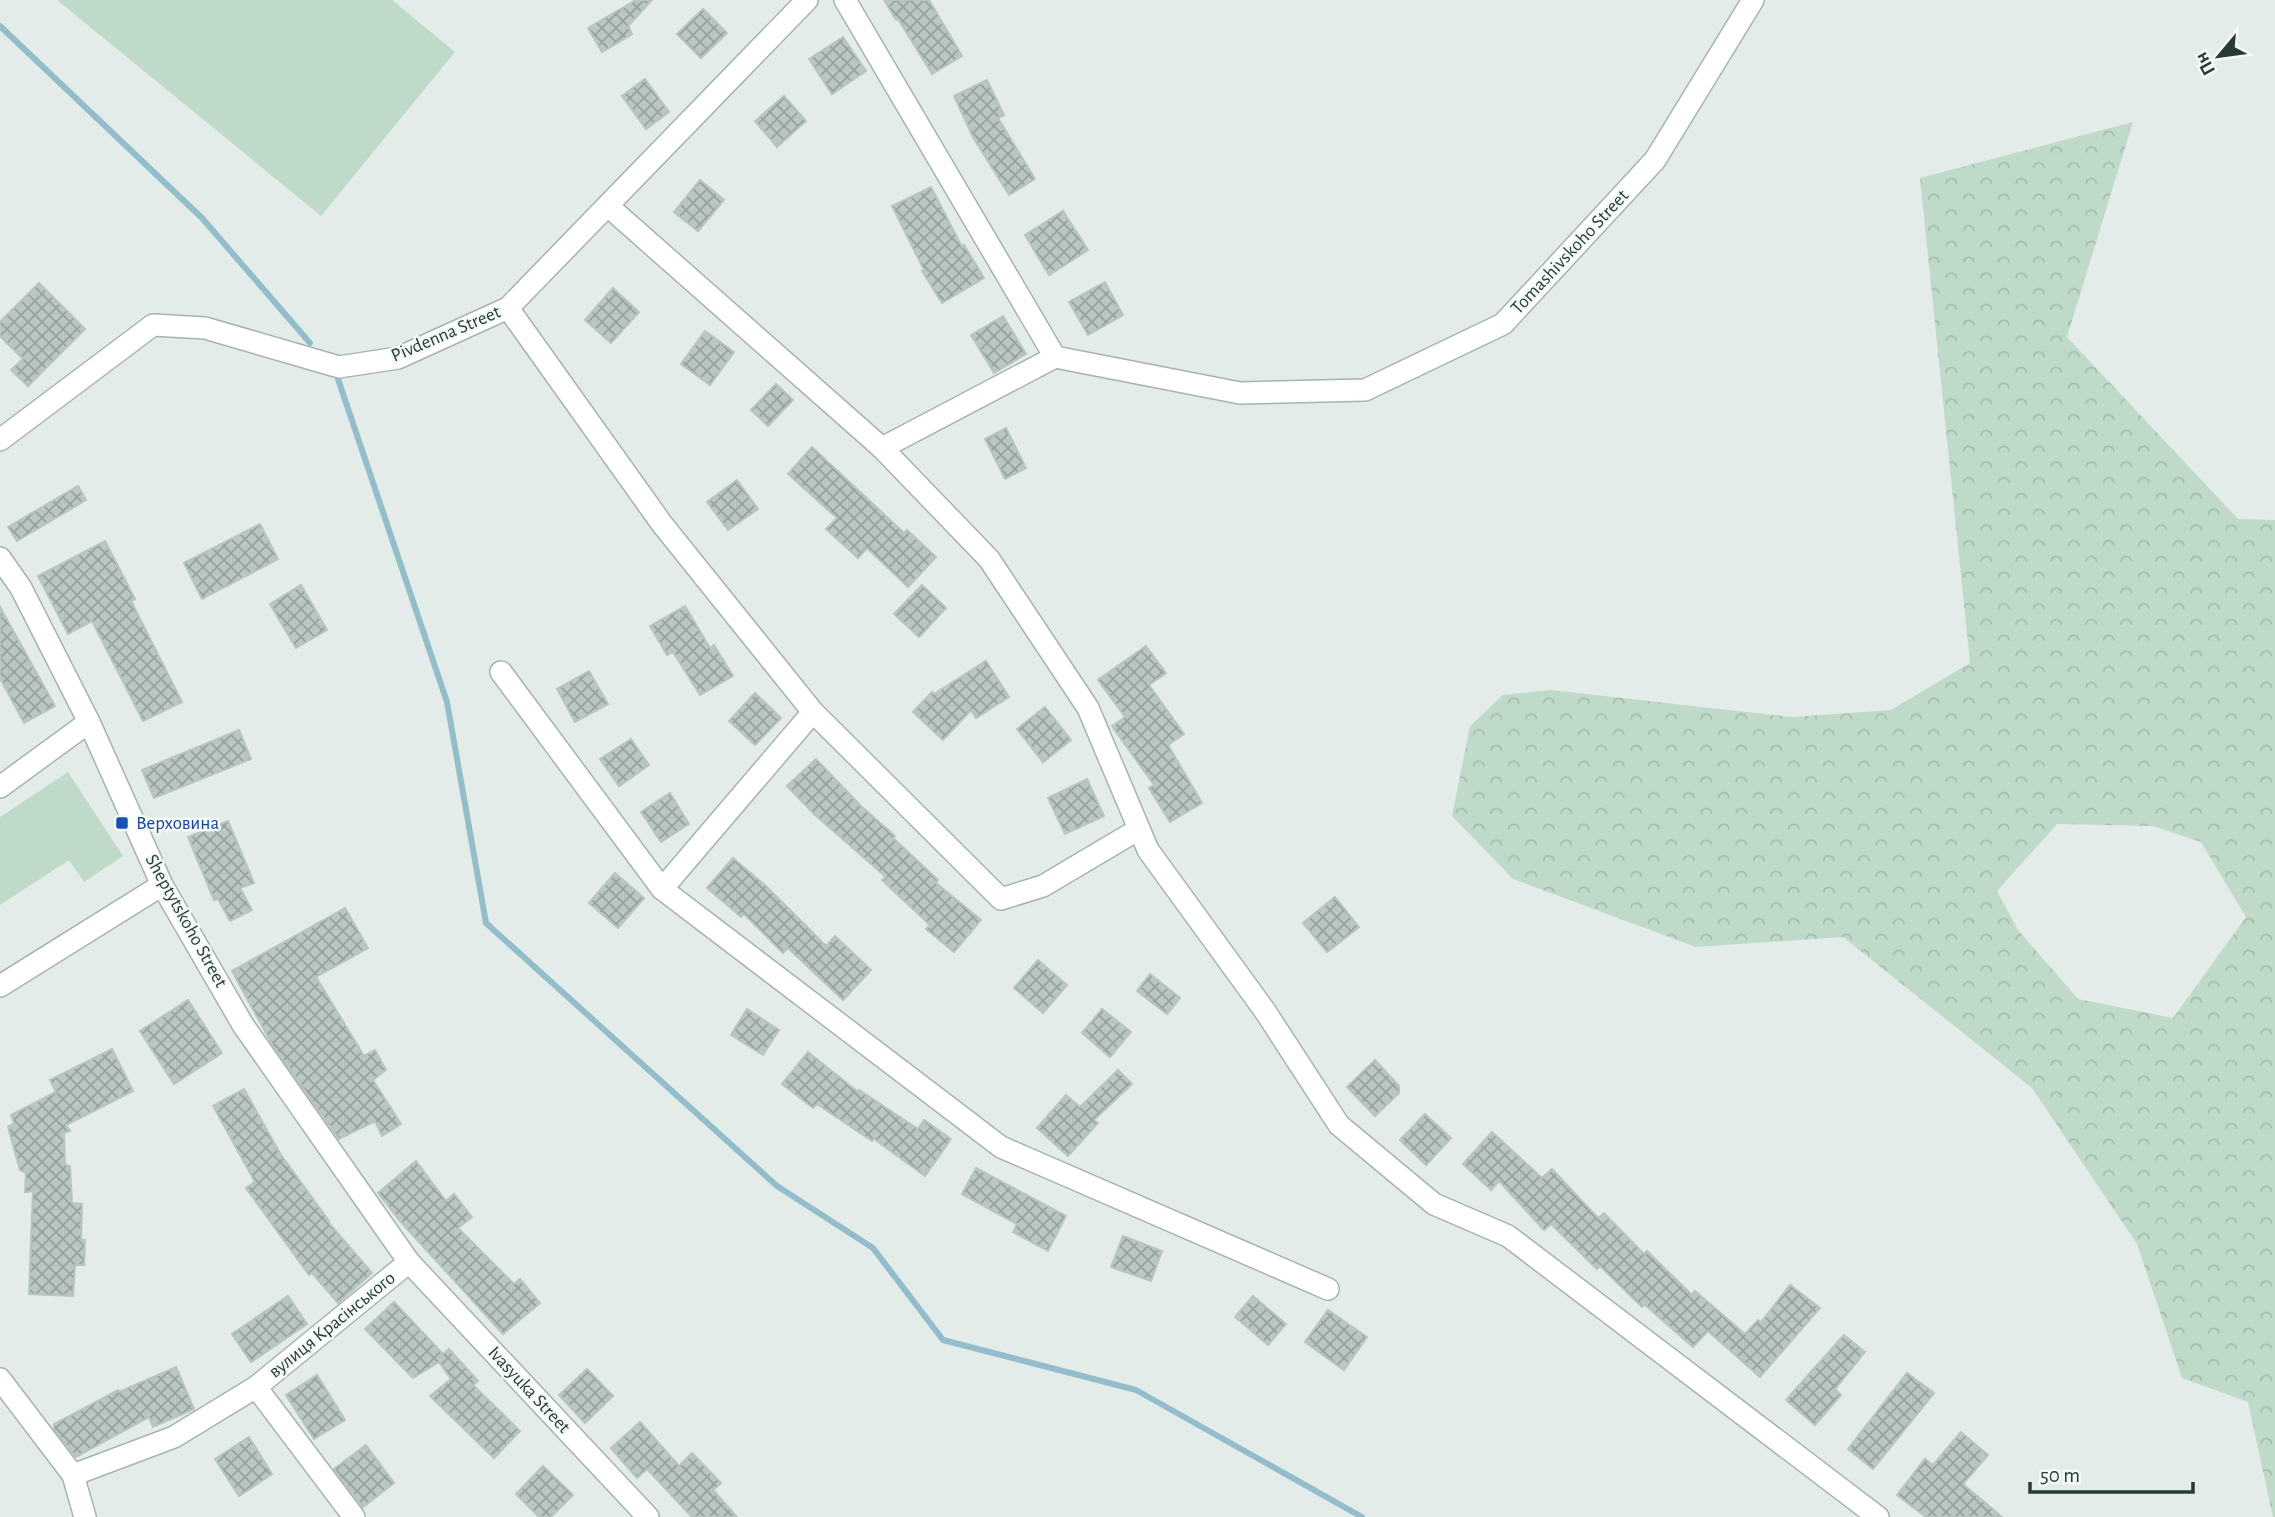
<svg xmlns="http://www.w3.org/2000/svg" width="2275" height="1517" font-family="'Alegreya Sans',sans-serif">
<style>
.forest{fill:url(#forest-crowns);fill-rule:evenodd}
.green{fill:#c0dac9}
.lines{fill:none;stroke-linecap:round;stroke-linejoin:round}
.stream{stroke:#93bdca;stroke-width:6}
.building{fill:url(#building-cross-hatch);stroke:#b7c5c0;stroke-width:2}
.minor-casing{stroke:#a7b3b0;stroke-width:24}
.minor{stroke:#fff;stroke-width:21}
.transit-dot{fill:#1a4fb4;stroke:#f4f9f7;stroke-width:2.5}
.labels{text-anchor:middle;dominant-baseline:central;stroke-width:5;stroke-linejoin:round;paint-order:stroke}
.street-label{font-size:19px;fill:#263b37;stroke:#f4f9f7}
.transit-label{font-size:19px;fill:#164399;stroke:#f4f9f7;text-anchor:start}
</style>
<defs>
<pattern id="forest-crowns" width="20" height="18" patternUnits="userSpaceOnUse" patternTransform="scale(1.75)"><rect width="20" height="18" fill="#c0dac9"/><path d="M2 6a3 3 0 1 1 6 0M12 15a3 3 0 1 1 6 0" fill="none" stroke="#a5bcad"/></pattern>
<pattern id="building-cross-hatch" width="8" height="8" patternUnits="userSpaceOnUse" patternTransform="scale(1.75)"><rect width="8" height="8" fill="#bac6c2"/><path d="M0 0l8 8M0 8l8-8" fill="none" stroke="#97a29e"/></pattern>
</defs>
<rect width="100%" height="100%" fill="#e4ece9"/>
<!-- forest -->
<path class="forest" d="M2133,122L2067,337L2238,519L2275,520V1517H2273L2248,1402L2182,1378L2137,1244L2032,1088L1843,937L1696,947L1513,879L1452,816L1470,726L1503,695L1551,690L1792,717L1891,710L1970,663L1920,178ZM2057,824L2153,826L2201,842L2246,917L2173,1018L2078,999L2018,930L1997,891Z"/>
<!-- green -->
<g class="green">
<path d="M57,0H392L455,52L321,216Z"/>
<path d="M68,772L123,856L84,882L69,860L0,905V817Z"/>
</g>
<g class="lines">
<!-- stream -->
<g class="stream">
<path d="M0,26L202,218L310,343"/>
<path d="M336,373L447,702L486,923L777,1186L873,1248L943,1340L1136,1390L1362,1517"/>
</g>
</g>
<!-- building -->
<g class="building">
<path d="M636,0H652L628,26L632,34L602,52L588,28Z"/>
<path d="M884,0H929L962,56L932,74L898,19L896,20Z"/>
<path d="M703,9L727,33L701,58L677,34Z"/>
<path d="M843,37L866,71L832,94L809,59Z"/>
<path d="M645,79L669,112L646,129L622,96Z"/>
<path d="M987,80L1004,115L998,118L1035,179L1009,195L973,137L954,96Z"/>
<path d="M784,96L806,121L777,147L755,121Z"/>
<path d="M700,180L724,200L698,231L674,212Z"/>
<path d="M931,187L962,247L964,245L984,278L942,303L922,271L924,270L892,206Z"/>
<path d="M1063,211L1088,250L1049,275L1025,235Z"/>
<path d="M1105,282L1123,315L1088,335L1069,302Z"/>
<path d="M39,283L85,329L28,386L11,370L23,359L0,336V322Z"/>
<path d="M613,288L639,312L611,343L585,320Z"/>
<path d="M1003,316L1026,354L994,373L971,335Z"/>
<path d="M705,331L734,352L710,385L681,364Z"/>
<path d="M776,384L793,400L768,426L751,410Z"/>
<path d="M1006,428L1026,468L1005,479L985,439Z"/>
<path d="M812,447L904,533L907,530L936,557L908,587L867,548L858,558L826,529L837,518L788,474Z"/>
<path d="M737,480L758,509L728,530L707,502Z"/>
<path d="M78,486L86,500L17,541L8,527Z"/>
<path d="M260,524L278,559L202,599L184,563Z"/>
<path d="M105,541L135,599L131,601L182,702L143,721L92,621L68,634L38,576Z"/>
<path d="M301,585L327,630L296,648L270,604Z"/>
<path d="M922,585L946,608L919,637L894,614Z"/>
<path d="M685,606L710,648L714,645L733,676L700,695L673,652L667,655L650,626Z"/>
<path d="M0,607L55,706L24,723L0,678Z"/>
<path d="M1146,646L1166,673L1149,685L1184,734L1168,745L1202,803L1170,822L1149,788L1154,785L1112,726L1125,717L1098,680Z"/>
<path d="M986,661L1009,697L976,718L971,710L943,740L913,712L932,692L934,694Z"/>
<path d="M589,671L608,704L575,722L557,689Z"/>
<path d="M755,693L781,718L755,745L729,721Z"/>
<path d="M1045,707L1071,740L1043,762L1017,729Z"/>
<path d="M239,730L251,759L154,798L142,770Z"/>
<path d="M631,739L649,765L619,786L600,759Z"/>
<path d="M816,759L861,806L895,836L893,838L938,880L936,883L981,920L954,952L926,929L930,925L882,880L886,877L814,814L787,786Z"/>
<path d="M1087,779L1104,816L1065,834L1048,798Z"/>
<path d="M670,793L689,824L661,842L641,812Z"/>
<path d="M228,821L254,883L240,888L252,910L230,921L218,899L214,900L188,837Z"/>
<path d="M733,858L767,887L826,946L835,936L871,970L843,1000L788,948L783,953L744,914L741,917L707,888Z"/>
<path d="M615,873L644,898L618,928L589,903Z"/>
<path d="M1335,897L1359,927L1327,952L1303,923Z"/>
<path d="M345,908L368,948L316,977L364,1056L375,1050L386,1070L373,1080L401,1124L382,1136L375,1121L339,1139L272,1044L232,971Z"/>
<path d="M1038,960L1067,985L1043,1013L1014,988Z"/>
<path d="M1150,974L1180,998L1167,1014L1137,991Z"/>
<path d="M188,1000L222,1053L174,1084L140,1031Z"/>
<path d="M747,1009L779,1030L763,1055L731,1035Z"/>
<path d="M1102,1009L1131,1032L1110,1057L1082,1033Z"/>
<path d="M112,1049L133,1091L66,1125L70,1131L64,1133L65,1165L70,1166L72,1203L82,1204L81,1240H85L84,1265H75L73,1296L29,1294L33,1191L25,1192L26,1173L20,1170L8,1127L14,1123L11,1115L56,1092L50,1080Z"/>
<path d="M808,1052L858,1092L859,1090L918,1129L924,1120L951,1139L925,1176L874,1139L872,1141L817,1104L813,1108L782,1084Z"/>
<path d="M1375,1060L1399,1086V1093L1375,1116L1347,1087Z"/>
<path d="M1118,1070L1132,1084L1094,1120L1098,1123L1068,1156L1037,1128L1066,1095L1080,1107Z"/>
<path d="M244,1089L281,1155L329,1221L328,1222L372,1273L338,1303L312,1273L309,1275L246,1188L255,1182L213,1106Z"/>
<path d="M1425,1114L1451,1138L1426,1165L1400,1140Z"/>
<path d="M1492,1132L1542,1178L1552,1169L1598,1218L1604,1213L1644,1254L1647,1251L1692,1295L1695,1291L1745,1334L1758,1320L1761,1322L1790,1285L1820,1308L1760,1377L1708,1331L1693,1347L1645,1305L1642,1307L1600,1266L1597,1269L1551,1224L1544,1230L1499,1181L1491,1190L1463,1164Z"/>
<path d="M416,1161L446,1201L454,1194L472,1217L458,1228L514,1284L520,1279L540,1303L503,1334L400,1221L378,1193Z"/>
<path d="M976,1168L1066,1216L1048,1251L1013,1232L1017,1224L962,1194Z"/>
<path d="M1123,1236L1162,1251L1151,1281L1111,1267Z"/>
<path d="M288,1296L307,1324L251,1362L232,1334Z"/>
<path d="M1253,1296L1286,1324L1268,1345L1235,1317Z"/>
<path d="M394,1302L443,1354L449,1349L478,1381L473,1385L520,1431L494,1458L430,1396L451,1379L439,1362L413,1378L365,1329Z"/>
<path d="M1328,1310L1367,1337L1344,1370L1305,1342Z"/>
<path d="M1844,1335L1865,1352L1835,1389L1841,1395L1815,1425L1786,1400Z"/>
<path d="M176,1367L194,1409L153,1427L149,1417L76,1457L54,1429V1424L118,1390L119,1392Z"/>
<path d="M587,1369L613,1396L585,1423L559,1395Z"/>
<path d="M1907,1373L1934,1393L1873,1469L1848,1449Z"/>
<path d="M317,1375L345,1420L314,1439L286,1395Z"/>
<path d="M640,1422L679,1466L692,1453L721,1483L713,1490L737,1517H692L647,1469L637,1478L611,1448Z"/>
<path d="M1961,1432L1988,1455L1963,1484L2002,1517H1926L1897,1495L1925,1459L1933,1465Z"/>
<path d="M249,1437L272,1474L239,1496L215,1459Z"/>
<path d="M366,1445L394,1483L363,1507L334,1469Z"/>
<path d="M543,1466L573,1495L551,1517H539L516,1494Z"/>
</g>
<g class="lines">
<!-- minor casing -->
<g class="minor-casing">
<g id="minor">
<path d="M845,0L1055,357"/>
<path d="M608,206L882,448L989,559L1088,708L1148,850L1265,1011L1339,1125L1434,1204L1508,1236L1878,1517"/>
<path d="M508,308L662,524L813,712L1001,899L1043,886L1139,829"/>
<path d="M1055,357L1240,393L1365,390L1503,324L1655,160L1753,0"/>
<path d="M0,440L153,325L205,328L339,367L398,358L508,308L807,0"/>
<path d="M882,448L1055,357"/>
<path d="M0,558L21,588L89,722L162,885L243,1025L409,1262L648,1517"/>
<path d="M501,672L662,889L1001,1147L1328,1289"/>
<path d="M0,787L89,722"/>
<path d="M662,889L813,712"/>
<path d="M0,986L162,885"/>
<path d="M0,1379L73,1475L174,1437L256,1387L409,1262"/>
<path d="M256,1387L354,1517"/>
<path d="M73,1475L85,1517"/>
</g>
</g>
<!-- minor -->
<use href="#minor" class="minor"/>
</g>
<!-- markers -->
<rect class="transit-dot" x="115" y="816" width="14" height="14" rx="3.5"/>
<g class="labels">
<!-- street labels -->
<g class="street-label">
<text transform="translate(1570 252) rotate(-47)">Tomashivskoho Street</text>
<text transform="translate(446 334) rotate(-23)">Pivdenna Street</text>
<text transform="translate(186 921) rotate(61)">Sheptytskoho Street</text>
<text transform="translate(332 1325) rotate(-39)">вулиця Красінського</text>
<text transform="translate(529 1390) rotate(47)">Ivasyuka Street</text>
</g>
<!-- transit labels -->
<g class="transit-label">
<text x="136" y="823">Верховина</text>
</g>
</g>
<!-- north arrow -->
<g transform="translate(2219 56) rotate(241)" stroke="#f4f9f7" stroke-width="5" paint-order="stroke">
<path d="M0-5L12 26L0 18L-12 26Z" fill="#263b37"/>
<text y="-10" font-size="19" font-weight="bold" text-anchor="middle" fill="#263b37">Пн</text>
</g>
<!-- scale -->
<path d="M2030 1482v10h163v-10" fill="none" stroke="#263b37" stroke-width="3.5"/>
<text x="2040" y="1482" font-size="21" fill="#263b37" stroke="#f4f9f7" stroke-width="5" paint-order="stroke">50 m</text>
</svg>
